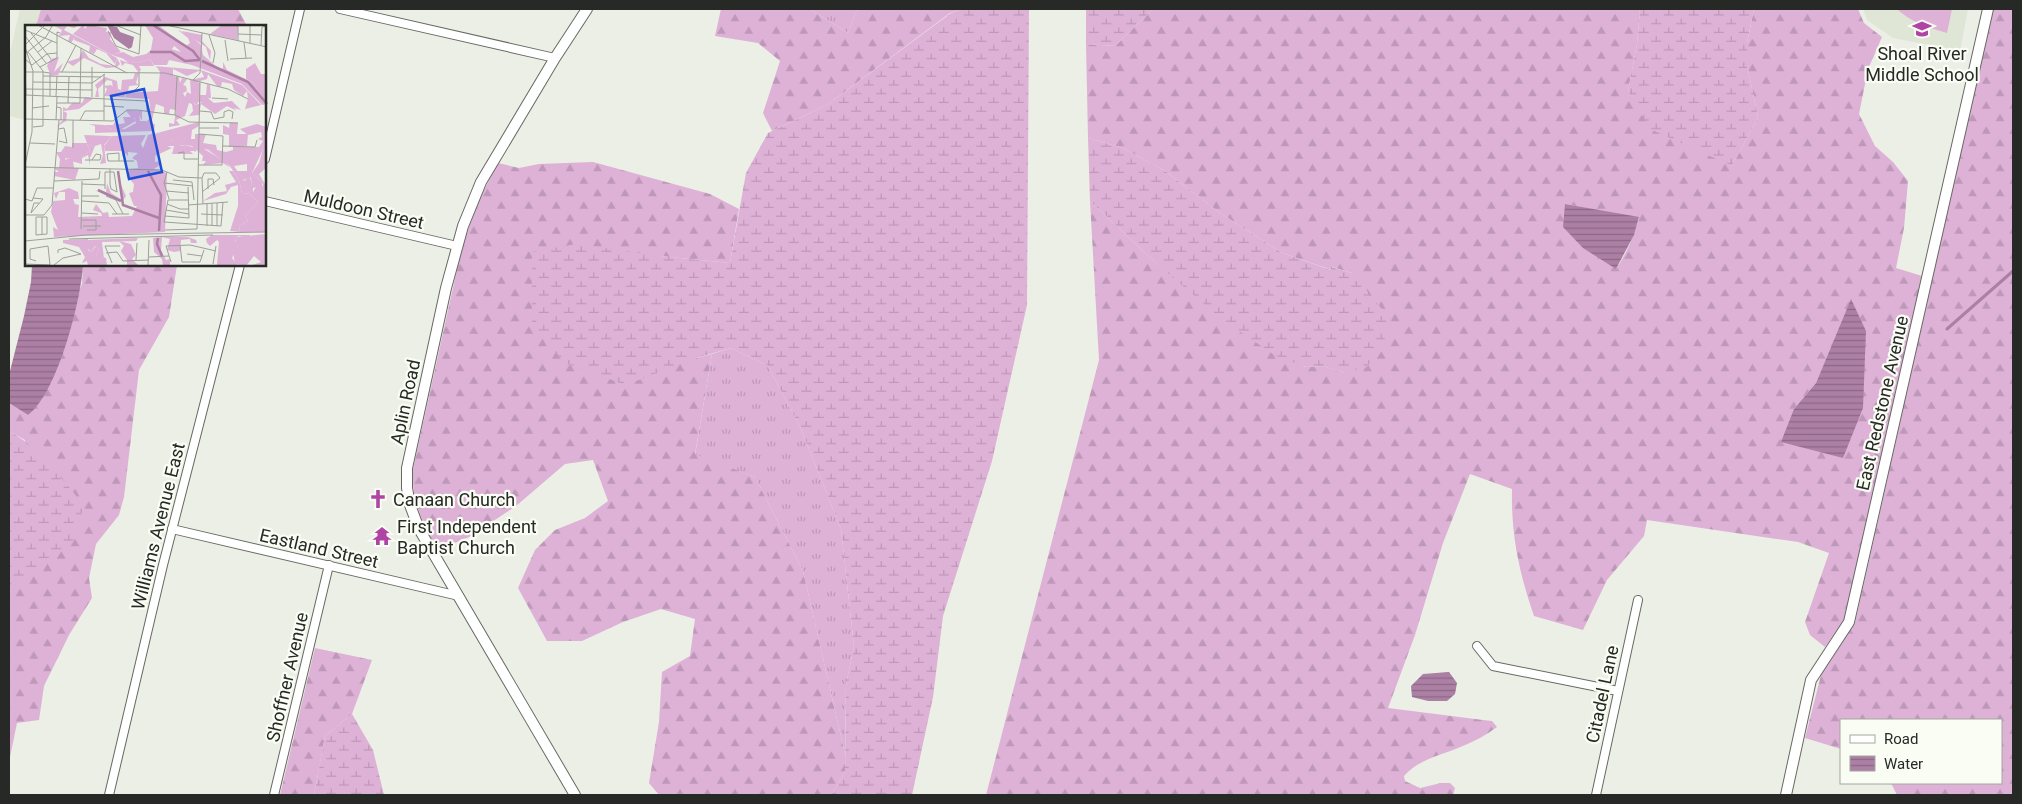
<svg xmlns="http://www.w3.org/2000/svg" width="2022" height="804" font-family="Roboto,sans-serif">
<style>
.built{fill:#dfe6d6}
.grass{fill:url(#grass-tufts)}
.forest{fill:url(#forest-firs);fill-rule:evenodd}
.wetland{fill:url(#wetland-marsh)}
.pitch{fill:#deb1d6}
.water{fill:url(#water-rules)}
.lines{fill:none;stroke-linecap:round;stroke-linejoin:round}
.stream{stroke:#ac7fa4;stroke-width:3}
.minor-casing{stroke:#666a62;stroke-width:10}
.tertiary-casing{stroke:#666a62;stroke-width:12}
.minor{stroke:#fff;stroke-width:8}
.tertiary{stroke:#fff;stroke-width:10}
.labels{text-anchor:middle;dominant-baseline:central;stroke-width:4.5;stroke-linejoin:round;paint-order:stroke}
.poi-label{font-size:18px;fill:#272926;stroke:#f9fdf4;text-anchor:start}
.street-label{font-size:18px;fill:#272926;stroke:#f9fdf4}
.inset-river{fill:none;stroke:#ac7fa4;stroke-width:2.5}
.inset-road{fill:none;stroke:#9da099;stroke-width:1}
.view{fill:#1d4ed8;fill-opacity:0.15;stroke:#1d4ed8;stroke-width:2.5}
.inset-edge{fill:none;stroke:#272926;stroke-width:2.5}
</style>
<defs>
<pattern id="grass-tufts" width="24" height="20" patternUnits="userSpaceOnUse" patternTransform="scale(1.25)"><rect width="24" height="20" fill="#deb1d6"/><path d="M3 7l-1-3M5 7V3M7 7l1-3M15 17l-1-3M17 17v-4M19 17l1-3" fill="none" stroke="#be98b8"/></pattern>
<pattern id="forest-firs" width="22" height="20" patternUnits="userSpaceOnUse" patternTransform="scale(1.25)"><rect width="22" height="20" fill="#deb1d6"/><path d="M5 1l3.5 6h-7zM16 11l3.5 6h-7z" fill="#be98b8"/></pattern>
<pattern id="wetland-marsh" width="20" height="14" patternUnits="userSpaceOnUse" patternTransform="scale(1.25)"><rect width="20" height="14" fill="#deb1d6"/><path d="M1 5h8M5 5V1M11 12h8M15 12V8" fill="none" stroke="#be98b8"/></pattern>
<pattern id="water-rules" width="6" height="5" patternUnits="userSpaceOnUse" patternTransform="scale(1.25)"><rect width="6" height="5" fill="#ac7fa4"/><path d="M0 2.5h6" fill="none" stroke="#8c6885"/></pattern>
</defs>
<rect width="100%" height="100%" fill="#ebefe6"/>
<!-- built -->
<g class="built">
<path d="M20,9H41L36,26H26V120L9,116V57Z"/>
<path d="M1863,9H1968L1960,51L1893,38L1867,20Z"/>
</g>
<!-- grass -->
<g class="grass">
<path d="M810,9H857L848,33Z"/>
<path d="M731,348L768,366L801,429L841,529L854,646L846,685L845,754L803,571L755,477L695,455L712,354Z"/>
</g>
<!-- forest -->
<g class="forest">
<path d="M41,9H238L247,26H36Z"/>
<path d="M721,9H810L848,33L857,9H962L950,13L827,105L772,131L763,113L780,61L758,43L715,36Z"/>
<path d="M1153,9H1640L1637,44L1628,91L1722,161L1732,166L1758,117L1747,65V43L1754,9H1858L1864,23L1882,37L1868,69L1859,114L1875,146L1893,162L1908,181L1904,228L1896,268L1922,276L1844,620L1825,647L1810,635L1805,622L1829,553L1798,542L1647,520L1644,536L1607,580L1583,630L1534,616C1519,572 1511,535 1512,489L1470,474L1443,543L1415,635L1388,708L1483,720L1492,721L1497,727C1486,735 1475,741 1463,746C1442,755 1419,759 1404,776L1405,781L1420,788L1441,783H1450L1455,788L1453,795H986L1099,360L1090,201L1157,264L1305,367L1323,366L1345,373L1352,273L1332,267V270L1282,253L1220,213L1165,171L1123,148L1088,138L1086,44L1115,46ZM1565,204L1639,218C1634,236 1627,253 1616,269ZM1851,300L1843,458L1794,409L1816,383Z"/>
<path d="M1993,9H2013V795H1897L1891,783H2001V720H1841V749L1805,738L1821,675L1855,623Z"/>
<path d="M593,162L710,194L739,209L730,263L660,256L693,359L712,354L695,454L755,477L803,571L845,754V772L831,795H659L649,783L659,722L662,672L690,656L695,619L661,609L623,622L582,641H547L518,588L535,550L555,530L585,518L608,501L593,460L565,464L516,506L469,537L438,550C422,523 411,500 413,469L462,247L478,202L498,163L519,168L539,164Z"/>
<path d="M83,265H177L169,317L139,370L124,497L119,515L96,544L89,578L92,598L69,635L44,686L39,720L17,723L9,762V593L18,584L25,440L9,431V403L28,415L82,284Z"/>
<path d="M315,648L372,660L352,714L325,736L314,795H280Z"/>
</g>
<!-- wetland -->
<g class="wetland">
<path d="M962,9H1029L1027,305L992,461L943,616L933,697L912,795H831L845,772L846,685L854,646L841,529L801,429L768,366L731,348L693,359L626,385L565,363L532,323V252L576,244L660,256L730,263L746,173L768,133L827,105L951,13Z"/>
<path d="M1086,9H1153L1115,46L1086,44Z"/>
<path d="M1640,9H1754L1747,43V65L1758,117L1732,166L1650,129L1628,91L1637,44Z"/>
<path d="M1088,138L1123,148L1165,171L1220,213L1282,253L1331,270V267L1352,273L1381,308L1388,321L1384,342L1367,367L1345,373L1323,366L1306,367L1276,356L1224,321L1157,264L1090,201Z"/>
<path d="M9,431C40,448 61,478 84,505L73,542L9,593Z"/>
<path d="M352,714L373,750L384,795H314L325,736Z"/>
</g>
<!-- pitch -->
<path class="pitch" d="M1897,9H1952L1947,33C1930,28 1910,22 1897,9Z"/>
<!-- water -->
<g class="water">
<path d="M1565,204L1639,217L1634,235L1616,269L1583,248L1563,227Z"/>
<path d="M32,265H83C81,301 57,394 28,415L9,403V375L24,316L31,282Z"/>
<path d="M1851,299L1866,331L1863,408L1843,458L1781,442L1794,409L1816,383Z"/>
<path d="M1449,672L1457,683L1455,694L1447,701H1428L1412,697L1411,686L1423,674Z"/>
</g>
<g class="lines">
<!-- stream -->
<path class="stream" d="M1947,329L2013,271"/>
<!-- minor casing -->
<g class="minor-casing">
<g id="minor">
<path d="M340,9L555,58"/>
<path d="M265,159L300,9"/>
<path d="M265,201L457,246"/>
<path d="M172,529L459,596"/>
<path d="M1477,646L1493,666L1618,691"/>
<path d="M109,795L163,565L240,265"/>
<path d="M274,795L329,565"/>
<path d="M1596,795L1638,600"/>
</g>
</g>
<!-- tertiary casing -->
<g class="tertiary-casing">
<g id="tertiary">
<path d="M575,795L419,529L410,505L407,488V468L446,288L463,226L481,182L555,58L587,9"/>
<path d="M1786,795L1811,680L1849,622L1988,9"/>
</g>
</g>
<!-- minor -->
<use href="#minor" class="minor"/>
<!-- tertiary -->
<use href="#tertiary" class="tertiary"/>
</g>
<!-- icons -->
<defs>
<g id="school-bare" transform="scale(1.5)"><path d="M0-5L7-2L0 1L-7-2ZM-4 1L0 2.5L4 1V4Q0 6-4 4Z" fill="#b044a4" stroke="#f9fdf4" stroke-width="2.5" paint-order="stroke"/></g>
<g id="church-bare" transform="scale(1.5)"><path d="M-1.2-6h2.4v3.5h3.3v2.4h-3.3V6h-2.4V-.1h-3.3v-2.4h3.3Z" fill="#b044a4" stroke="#f9fdf4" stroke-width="2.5" paint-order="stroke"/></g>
<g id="temple-bare" transform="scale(1.5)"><path d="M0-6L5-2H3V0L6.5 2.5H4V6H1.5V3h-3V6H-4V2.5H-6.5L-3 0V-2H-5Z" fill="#b044a4" stroke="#f9fdf4" stroke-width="2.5" paint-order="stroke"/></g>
</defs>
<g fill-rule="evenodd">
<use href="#school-bare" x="1922" y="29"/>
<use href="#church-bare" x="378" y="499"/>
<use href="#temple-bare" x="382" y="536"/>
</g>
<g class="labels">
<!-- poi labels -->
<g class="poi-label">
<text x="1922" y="53" text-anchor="middle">Shoal River<tspan x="1922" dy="21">Middle School</tspan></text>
<text x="393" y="499">Canaan Church</text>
<text x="397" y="526">First Independent<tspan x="397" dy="21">Baptist Church</tspan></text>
</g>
<!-- street labels -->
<g class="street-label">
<text transform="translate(364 209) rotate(13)">Muldoon Street</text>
<text transform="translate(405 402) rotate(-78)">Aplin Road</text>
<text transform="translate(1882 403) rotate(-77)">East Redstone Avenue</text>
<text transform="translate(158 526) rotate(-76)">Williams Avenue East</text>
<text transform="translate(319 548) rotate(13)">Eastland Street</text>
<text transform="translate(287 677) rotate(-77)">Shoffner Avenue</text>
<text transform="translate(1602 694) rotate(-78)">Citadel Lane</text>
</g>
</g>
<!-- overview -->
<g transform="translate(25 25)">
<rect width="241" height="241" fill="#ebefe6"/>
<path d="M205,97L213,98L212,109H223L222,121L204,122V110L198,109V100L204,103Z" fill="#deb1d6"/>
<path d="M28,0H54L49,3L42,1L39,5L92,33L90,39L81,28L72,24L69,29L64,27L65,21L49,15L50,12L46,18L43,16L45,10L34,11L37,5ZM58,0L60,4L63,0L82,3L81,7H87L85,14L96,27L87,30L48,9ZM120,0H126L150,20L144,28L136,31L120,30L126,25L128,13ZM197,0H213L212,15L185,9ZM157,6L177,10V16L186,26L185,35L181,22ZM34,32L29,47L38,38L33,50L26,51L22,41L26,34ZM97,33L112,38L125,34L129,41L176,45L162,51L148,44V51L154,52L155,58L157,53L162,54L158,60L161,61L162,66L158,68L160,72L162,67L166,69L165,55L179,52L176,45L217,60L236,80L220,84L223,74L222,66L218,71L209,65L207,59L197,57L196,62L192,61L183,49L182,54L172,57L175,58V70H181L182,59L185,60L186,73L167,76L171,80L177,77L193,86L199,80H206L212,86L202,81L190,89L176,79L174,90L164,91L168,86L167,79L164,78L160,91L151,95L155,100L144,102V98L149,99L151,85L145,84L144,89H139V82L131,79L126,99H130L129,106L121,97L126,92L124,74L79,71L82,64L79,61L86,60L100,72L102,68L96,65L97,55L108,54L110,48H114L111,58L114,60L104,61L103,68L133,66L135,47L131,41H114L116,45L114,48L108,40L100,38L97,41L95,35L104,38ZM230,38L236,49H241V72H236L229,58L221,54V44ZM60,72L69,73L54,84L38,86L42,88L41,96L31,102L38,95V82L42,84L47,78H57ZM103,85L117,86V96L114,90L109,93L111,96L95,105H87L79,100H88L90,96L91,100L100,98L98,92H106L101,86ZM174,97V101L167,105L166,114H170V109H181L178,118L191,120L192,125L201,127L208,125V122H234L238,116L233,114L237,112L236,107L223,110L215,104L232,99L241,102L240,120L227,148L238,157L237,161L228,163L227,167L226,152L218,155L212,146H222V139L209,141L185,125L179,124L199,136L206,143L198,138L178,140L181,136H177L178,131L167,121L160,120L150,112L132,108ZM127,109L148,115L150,119L167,123L169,126H165L168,129H147L149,121H142L147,123L130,131V137L136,136V139L129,144L142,148L140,207L29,212L28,202L33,205L26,187L28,176L40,175V167H34L31,174L29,168L44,163L53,167L54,174H48L50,179L54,180L53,192L77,191L76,188L68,185L71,179L78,188L83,187L84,192L107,191L112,181H109L104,168L108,167L109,159L102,151L105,144L113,143L112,136L107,133L113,128L103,127V131L100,128L97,131L98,126H80L79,121L87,111L121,110L116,119L118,123L123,110ZM59,110L84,111L78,117L65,121L62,119L65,126L52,135L46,128V133H40V135H48L49,143H54L50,155L29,151V147H34L29,143H34L35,134L31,127H36L40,121L47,122V118H62ZM204,146H208L214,155L217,168L225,169L233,177L220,191L223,196L214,201L215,207L205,206L213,181V160L206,162L201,169L178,176L190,168L202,166L200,160L211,157ZM93,153L101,171L97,177L70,165L81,167L82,158L86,168L97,175ZM187,210H225L224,213L213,211L210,216L213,221L207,233L213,241L192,240L194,217L192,215L185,221L182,218L181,214ZM137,212H163L171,215L172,218H166L165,214L156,215L155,226L149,227L142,225L145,214ZM113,213L111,216L77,217L79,234L71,230L74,224L70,221L66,227L62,223L63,215Z" fill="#deb1d6"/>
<path d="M126,0H133L161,21L165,18L163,13L153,5L165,10L176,20L178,30L193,43L198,44V37L202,45L229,58L236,72H241V79L237,80L217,59L167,40L144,35L142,40H129L125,34L112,38L87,30L98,27L108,32L126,28L136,31L146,24L156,27ZM58,25L64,33L76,39L90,41L92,33L95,39L92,42L81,43L59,33L48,41L42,37L54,33ZM80,52L92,56L93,64L102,67L99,72L88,64L87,56L82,55L73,64L74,72H70L72,64L70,60ZM180,71L189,78L207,76L216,85L199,80L193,87L188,86L177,77H173L172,80L166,76ZM114,88L115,96H121L129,106L70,108V101L64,99L79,100L87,105L100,104L111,98L109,90ZM132,108L150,111L160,120L171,123V127L157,120L149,121L148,115L127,110ZM84,111H87L79,120L81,138L75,139L78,130L76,119L70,121L65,133V141L63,130L57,133V139L39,134L46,133V127L53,134L65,126L62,119L65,121ZM241,113V143L234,149L240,159L241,207H215L214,201L223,196L220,191L233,177L225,169L217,168L214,155L205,141L183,125L174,126L185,125L207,138L219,156L225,151L228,167L232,160L238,161V157L227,148L234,138ZM241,209V241H225L236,237L229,231L221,241L210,239L208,227L213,221L210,217L212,212ZM137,212L136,225L141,235L145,234V241H138L137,234L129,227L128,213ZM63,214V225L66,227L71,221L74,224L71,230L81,233L82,241H63L62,236L57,238L60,232L54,222L38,218V215ZM94,216L106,219L111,230L107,234L113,240L102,241V235L96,226L99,221Z" fill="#deb1d6"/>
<path d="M82,0L92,2L95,7L109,12L107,22L104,24L89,13Z" fill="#ac7fa4"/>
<path class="inset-river" d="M128,0L168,26L175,35M125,27H146L160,36L175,35M177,36L223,57L242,79M93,146L98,180L134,193M123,146L136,170L134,206M73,165L96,176M133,213L132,219L137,231"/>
<path class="inset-road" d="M13,0L102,48M90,0L116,10M141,0L242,22M0,5L32,18M83,6L91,21L114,29L116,0M6,8L26,34M213,9L237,10M184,10L190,28L188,38M0,11L21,38M200,15L203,36M213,16V0M219,17L221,33M225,18V0M0,20L20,0M236,20L237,2L242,1M0,22L8,46L7,107L0,140M3,27L18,46V101L8,102M13,27L27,16M0,29L21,12L27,1M0,34L7,40L22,29L32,28M205,34L227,33M15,42L32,33V7L35,8M0,45L1,70L122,76V87M0,47H18M18,47L25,48V71M34,47L140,48L203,64L223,74M37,47L51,20M18,51L76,52M168,55L175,48L177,8M8,57L67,58M67,58L80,49M1,64L67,65M109,66L114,61V48M31,71L32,51M67,72V42M187,73L203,74M32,78H55L56,23M43,78L44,52M79,81L99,82M32,82L36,83V95M7,83L24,81M175,86L186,87L189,94L199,92V87L204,85L208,87L207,94M150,90L152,51M0,94L88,96L102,85H112L150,90L164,97L213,98M31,95L32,72M55,95L60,86H79M79,95V49M174,103H194M33,104L39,103L42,118L34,116M5,118L30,119M198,121L230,122L232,115M48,123V95M153,128L159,127V134H173M60,135H75L76,130L71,129L67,135M94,136V128L82,129L83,136H109M173,140H197L198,111L174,109M0,142L137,145L154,152L177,153M142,147L139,158L144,174M177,153L178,179M148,155L167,157L169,175M29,156L74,154L75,146M139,158L168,161M57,159L80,160M80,164V147H89L92,167L86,164L85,159V144M183,164V154H188L189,160M141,166L164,168M177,167L195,153L191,148H179L177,153M57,171H74M81,171L91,175L98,189M0,174L7,176L12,163H29M57,176L84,178L92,189M142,179L155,184H164M163,180L203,177M141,185L164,189M6,188L18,174L8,173M6,188L9,178H14M57,188L73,189M87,189H104M176,189L198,190M0,190H19L27,180L34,95M140,191L164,193L163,162M11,192H22V209L11,210ZM57,195H71V205H62M139,197L196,201L198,177M139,197L143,175H163M58,201H76M182,201V178M187,201V178M192,201V178M56,204L57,156M140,205L172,204L175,57M17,209V192M44,214L188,210M0,216L61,210L242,207M155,220L157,237H175L179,225M33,228V225L40,223L56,229M81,228L92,227L98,236L124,235M162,229L177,231M124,232L144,231M111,235L112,218M11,236L5,234V224L23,221L25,240M146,237L141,221L165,220L191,226M87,238L80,221H95M0,239L25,240M188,239L191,221M29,240L38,233L56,229M123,241L124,215"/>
<path class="view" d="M119,64L137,147L104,154L86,71Z"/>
<rect width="241" height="241" class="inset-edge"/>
</g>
<!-- border -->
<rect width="2022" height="804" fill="none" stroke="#272926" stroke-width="20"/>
<!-- legend -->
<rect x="1840" y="719" width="162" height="65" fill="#f9fdf4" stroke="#a5a8a2"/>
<rect x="1850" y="735" width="25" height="8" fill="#ffffff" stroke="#a5a8a2"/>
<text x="1884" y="744" font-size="15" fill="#272926">Road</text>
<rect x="1850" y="756" width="25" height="15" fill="url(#water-rules)" stroke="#a5a8a2"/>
<text x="1884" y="769" font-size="15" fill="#272926">Water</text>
</svg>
